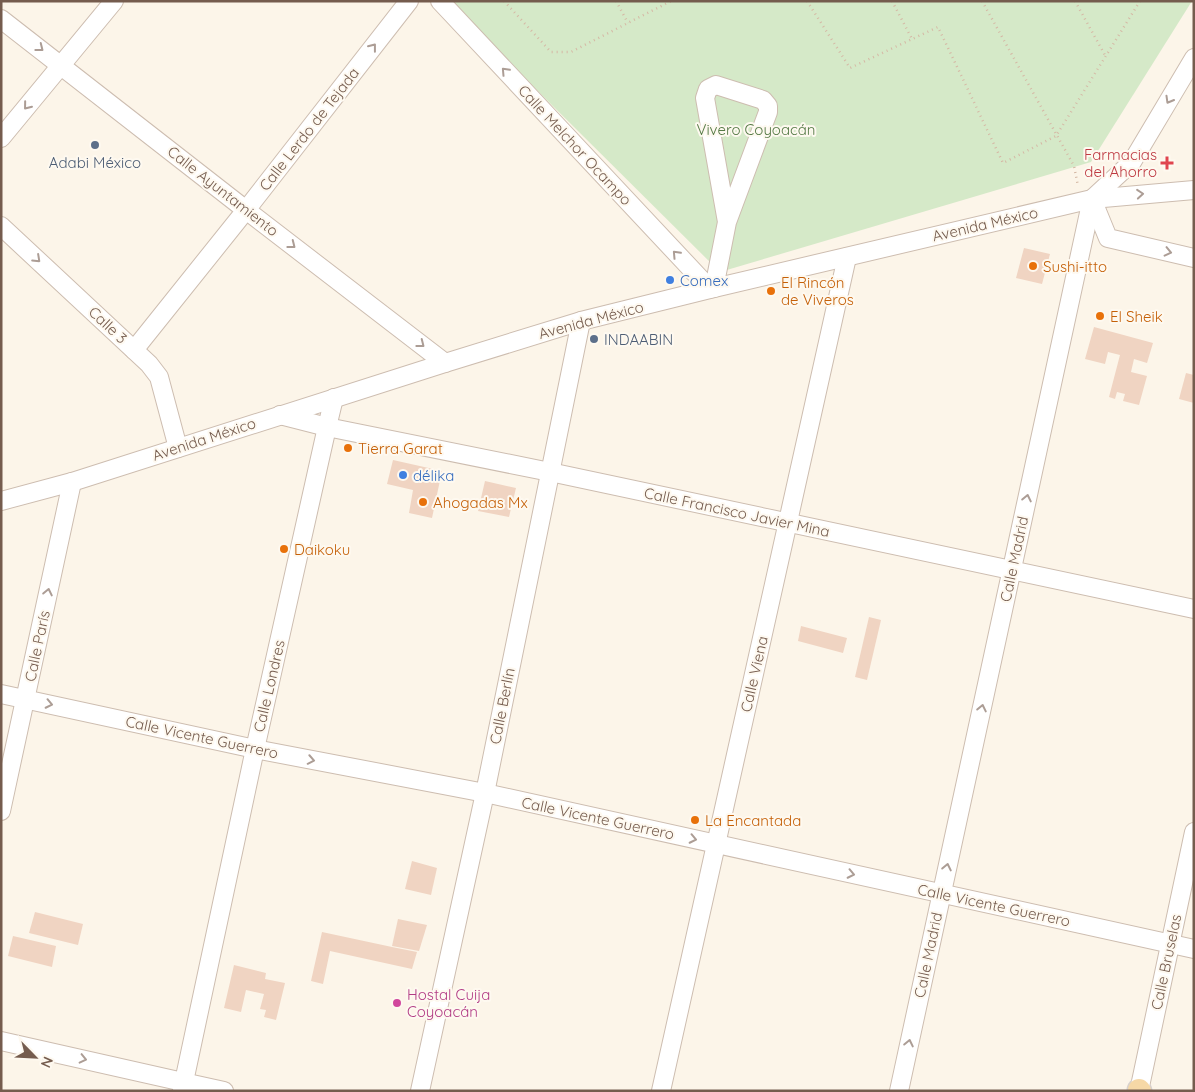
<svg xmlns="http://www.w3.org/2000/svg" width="1195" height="1092" font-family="Quicksand,sans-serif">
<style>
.green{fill:#d5e9c8}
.building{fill:#f0d4c2}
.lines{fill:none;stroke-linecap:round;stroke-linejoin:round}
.minor-casing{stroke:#cdbdb0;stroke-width:20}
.major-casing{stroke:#d8d1cd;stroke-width:25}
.path{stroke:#d5b8a5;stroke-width:2.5;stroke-dasharray:1 4;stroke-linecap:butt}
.minor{stroke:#fff;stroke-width:18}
.major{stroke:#f6d8a6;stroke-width:22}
.oneway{stroke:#ac9d95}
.service-dot{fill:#5c6f8a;stroke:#fef9f0;stroke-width:2}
.health-dot{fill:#e0444e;stroke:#fef9f0;stroke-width:2}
.food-dot{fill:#e8710a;stroke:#fef9f0;stroke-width:2}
.shop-dot{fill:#3f7fe0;stroke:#fef9f0;stroke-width:2}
.hotel-dot{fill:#d1479c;stroke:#fef9f0;stroke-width:2}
.labels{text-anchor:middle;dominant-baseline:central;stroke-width:4;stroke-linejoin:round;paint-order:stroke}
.street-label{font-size:15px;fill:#755c4e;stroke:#fef9f0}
.park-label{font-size:15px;fill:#557a46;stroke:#fef9f0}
.health-label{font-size:15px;fill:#be3a42;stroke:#fef9f0;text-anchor:end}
.service-label{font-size:15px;fill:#4e5e75;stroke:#fef9f0}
.food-label{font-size:15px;fill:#c56008;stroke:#fef9f0;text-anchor:start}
.shop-label{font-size:15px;fill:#366cbe;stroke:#fef9f0;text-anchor:start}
.hotel-label{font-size:15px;fill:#b23c85;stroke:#fef9f0;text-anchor:start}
</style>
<rect width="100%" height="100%" fill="#fcf5e9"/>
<!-- green -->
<path class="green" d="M447,1H1192L1091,162L720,272Z"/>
<!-- building -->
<g class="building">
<path d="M1024,248L1050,254L1042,284L1016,278Z"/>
<path d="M1094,327L1153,343L1147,363L1134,359L1131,372L1147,376L1139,405L1123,401L1125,394L1117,392L1115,399L1109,397L1120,355L1108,352L1105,364L1085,359Z"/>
<path d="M1186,373L1194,375V403L1179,399Z"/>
<path d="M393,460L442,471L432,518L409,513L413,490L387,484Z"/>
<path d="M485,481L516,488L509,517L478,511Z"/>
<path d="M869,617L881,620L867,680L855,677Z"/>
<path d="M801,626L847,638L843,653L798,641Z"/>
<path d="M412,861L437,868L431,895L405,889Z"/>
<path d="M35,912L83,924L78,945L29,933Z"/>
<path d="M398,919L427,925L419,951L392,946Z"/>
<path d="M322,932L392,947L417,952L412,969L330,951L323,984L311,981Z"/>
<path d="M13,936L56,946L52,967L8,956Z"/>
<path d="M234,965L266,973L265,979L285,983L276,1020L264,1017L266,1010L260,1009L264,994L246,990L241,1012L224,1008Z"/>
</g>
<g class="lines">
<!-- minor casing -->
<g class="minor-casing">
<g id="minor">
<path d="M440,1L710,289"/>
<path d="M1,19L246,210L445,363"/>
<path d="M1,138L114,1"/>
<path d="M1092,199L1108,238L1194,258"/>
<path d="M1,226L149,364L159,377L178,448"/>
<path d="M714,288L727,222L768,112V106L763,100L716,85L708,89L705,98L727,222"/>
<path d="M134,350L246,210L409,1"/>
<path d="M280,415L327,427L550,472L1194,609"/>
<path d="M1,501L72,482L445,363L581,321L714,288L1092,199L1194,190"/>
<path d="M1,694L255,749L485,793L1194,949"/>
<path d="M1,811L72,482"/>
<path d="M1,1041L183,1082L224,1091"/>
<path d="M182,1091L255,749L327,427L334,398"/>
<path d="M420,1091L485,793L581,321"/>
<path d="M661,1091L847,257"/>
<path d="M899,1091L1092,199L1132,162L1194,58"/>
<path d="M1139,1091L1194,832"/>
</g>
</g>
<!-- major casing -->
<g class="major-casing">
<path id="major" d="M1139,1090L1140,1091"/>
</g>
<!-- path -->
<g class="path">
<path d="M504,1L551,52H571L671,1"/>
<path d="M616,1L628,23"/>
<path d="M807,1L850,68L938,27L1003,163L1056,136L1140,1"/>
<path d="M892,1L912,39"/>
<path d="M982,1L1074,166L1078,186"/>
<path d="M1075,1L1106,57"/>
</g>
<!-- minor -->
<use href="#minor" class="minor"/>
<!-- major -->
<use href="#major" class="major"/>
</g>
<!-- one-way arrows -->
<defs><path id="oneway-chevron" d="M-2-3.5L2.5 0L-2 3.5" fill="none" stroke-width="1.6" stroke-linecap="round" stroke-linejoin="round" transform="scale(1.25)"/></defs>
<g class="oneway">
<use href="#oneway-chevron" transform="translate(373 47) rotate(-52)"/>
<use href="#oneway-chevron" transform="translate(40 48) rotate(38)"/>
<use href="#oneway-chevron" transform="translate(505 71) rotate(-133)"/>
<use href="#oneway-chevron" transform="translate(1169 100) rotate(120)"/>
<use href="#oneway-chevron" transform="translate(27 106) rotate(129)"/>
<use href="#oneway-chevron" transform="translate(1140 194) rotate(-5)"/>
<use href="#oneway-chevron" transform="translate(292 245) rotate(38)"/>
<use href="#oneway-chevron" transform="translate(1168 252) rotate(13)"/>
<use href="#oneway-chevron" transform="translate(676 254) rotate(-133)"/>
<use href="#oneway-chevron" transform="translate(37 259) rotate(43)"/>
<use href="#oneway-chevron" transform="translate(421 344) rotate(38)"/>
<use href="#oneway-chevron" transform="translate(1027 498) rotate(-78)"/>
<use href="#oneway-chevron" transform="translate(48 592) rotate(-78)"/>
<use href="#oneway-chevron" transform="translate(49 704) rotate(12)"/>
<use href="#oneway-chevron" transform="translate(982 708) rotate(-78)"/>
<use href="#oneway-chevron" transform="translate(311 760) rotate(11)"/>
<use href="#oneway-chevron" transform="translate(693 839) rotate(12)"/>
<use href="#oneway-chevron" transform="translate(947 867) rotate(-78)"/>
<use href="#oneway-chevron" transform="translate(851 874) rotate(12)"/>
<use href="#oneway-chevron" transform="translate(909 1043) rotate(-78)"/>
<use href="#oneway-chevron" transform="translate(83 1059) rotate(13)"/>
</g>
<!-- markers -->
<g class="service-dot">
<circle cx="95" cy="145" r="5"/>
<circle cx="594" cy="339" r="5"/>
</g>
<path class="health-dot" d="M1164.5 155.5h5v5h5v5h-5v5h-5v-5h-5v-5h5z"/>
<g class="food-dot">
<circle cx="1033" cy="266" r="5"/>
<circle cx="771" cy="291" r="5"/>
<circle cx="1100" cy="316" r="5"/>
<circle cx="348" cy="448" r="5"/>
<circle cx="423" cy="502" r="5"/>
<circle cx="284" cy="549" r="5"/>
<circle cx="695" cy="820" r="5"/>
</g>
<g class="shop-dot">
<circle cx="670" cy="280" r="5"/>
<circle cx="403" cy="475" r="5"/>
</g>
<circle class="hotel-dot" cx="397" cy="1003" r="5"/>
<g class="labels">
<!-- street labels -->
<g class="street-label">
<text transform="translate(309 129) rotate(-52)">Calle Lerdo de Tejada</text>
<text transform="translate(575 145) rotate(47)">Calle Melchor Ocampo</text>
<text transform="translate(223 191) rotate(38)">Calle Ayuntamiento</text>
<text transform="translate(985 224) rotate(-13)">Avenida México</text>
<text transform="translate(591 320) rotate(-15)">Avenida México</text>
<text transform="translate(108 325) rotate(43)">Calle 3</text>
<text transform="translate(204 439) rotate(-18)">Avenida México</text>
<text transform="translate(737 512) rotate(12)">Calle Francisco Javier Mina</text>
<text transform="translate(1014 559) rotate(-78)">Calle Madrid</text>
<text transform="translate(37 646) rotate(-78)">Calle París</text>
<text transform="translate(754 674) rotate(-77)">Calle Viena</text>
<text transform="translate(269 686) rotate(-77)">Calle Londres</text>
<text transform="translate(502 706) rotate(-79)">Calle Berlín</text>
<text transform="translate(202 737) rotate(12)">Calle Vicente Guerrero</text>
<text transform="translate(598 818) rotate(12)">Calle Vicente Guerrero</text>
<text transform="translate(994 905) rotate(12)">Calle Vicente Guerrero</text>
<text transform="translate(928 955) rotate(-78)">Calle Madrid</text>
<text transform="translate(1166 962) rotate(-78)">Calle Bruselas</text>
</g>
<!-- park labels -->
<g class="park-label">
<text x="756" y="129">Vivero Coyoacán</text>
</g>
<!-- health labels -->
<g class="health-label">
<text x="1157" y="154">Farmacias<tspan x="1157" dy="17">del Ahorro</tspan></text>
</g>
<!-- service labels -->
<g class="service-label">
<text x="95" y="162">Adabi México</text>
<text x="604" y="339" text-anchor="start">INDAABIN</text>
</g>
<!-- food labels -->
<g class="food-label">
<text x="1043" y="266">Sushi-itto</text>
<text x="781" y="282">El Rincón<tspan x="781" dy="17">de Viveros</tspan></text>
<text x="1110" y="316">El Sheik</text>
<text x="358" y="448">Tierra Garat</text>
<text x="433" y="502">Ahogadas Mx</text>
<text x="294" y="549">Daikoku</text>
<text x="705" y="820">La Encantada</text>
</g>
<!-- shop labels -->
<g class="shop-label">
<text x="680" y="280">Comex</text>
<text x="413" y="475">délika</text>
</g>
<!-- hotel labels -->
<g class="hotel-label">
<text x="407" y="994">Hostal Cuija<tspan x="407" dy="17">Coyoacán</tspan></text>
</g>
</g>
<!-- border -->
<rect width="1195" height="1092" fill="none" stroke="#755c4e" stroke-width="5"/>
<!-- north arrow -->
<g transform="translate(35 1057) rotate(114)" stroke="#fef9f0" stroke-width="4" paint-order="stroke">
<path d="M0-4L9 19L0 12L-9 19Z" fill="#755c4e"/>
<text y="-8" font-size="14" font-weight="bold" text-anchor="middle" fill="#755c4e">N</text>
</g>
</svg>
